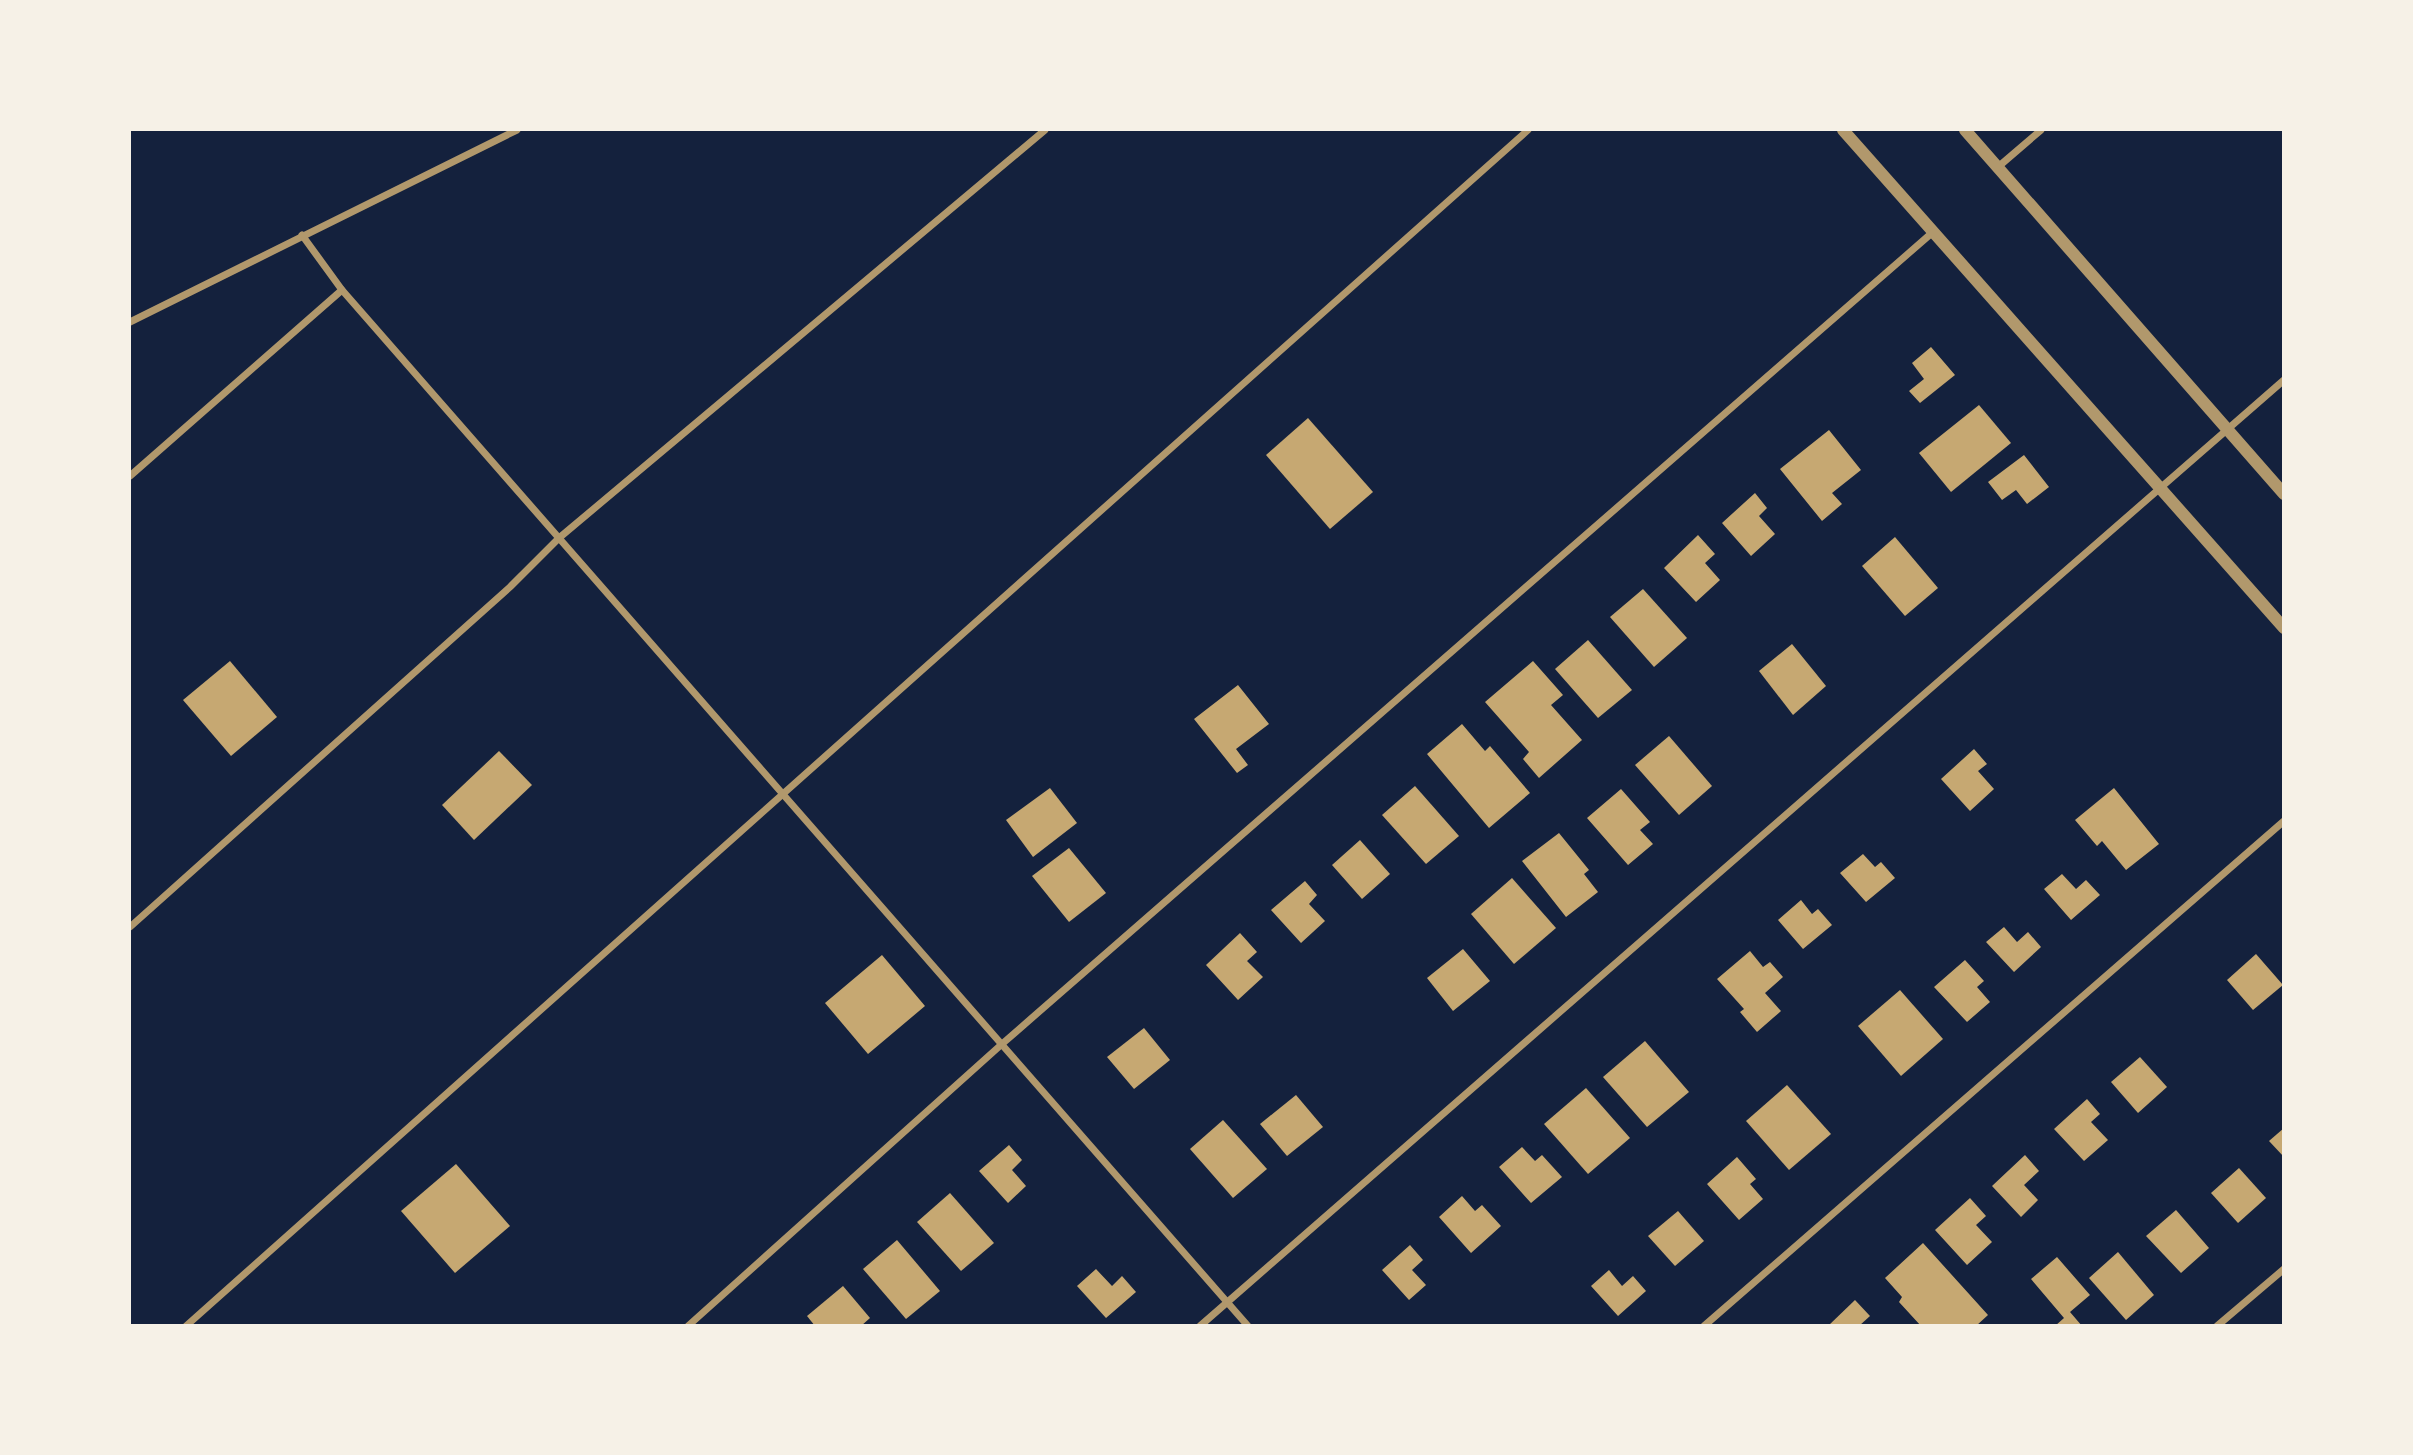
<svg xmlns="http://www.w3.org/2000/svg" width="2413" height="1455" font-family="'Zilla Slab',serif">
<style>
.building{fill:#c6a872}
.lines{fill:none;stroke-linecap:round;stroke-linejoin:round}
.minor{stroke:#b1986c;stroke-width:7}
.tertiary{stroke:#b1986c;stroke-width:12}
</style>
<rect width="100%" height="100%" fill="#14213d"/>
<!-- building -->
<g class="building">
<path d="M1931,347L1955,375L1920,403L1909,391L1924,379L1912,363Z"/>
<path d="M1979,405L2011,443L1951,492L1919,453Z"/>
<path d="M1308,418L1373,492L1330,529L1266,455Z"/>
<path d="M1829,430L1861,470L1832,493L1842,504L1822,521L1780,469Z"/>
<path d="M2024,455L2049,487L2027,504L2016,490L2002,500L1988,482Z"/>
<path d="M1755,493L1767,508L1759,516L1775,534L1751,556L1722,523Z"/>
<path d="M1698,535L1715,554L1705,563L1720,580L1696,602L1664,568Z"/>
<path d="M1895,537L1938,588L1905,616L1862,566Z"/>
<path d="M1643,589L1687,638L1654,667L1610,617Z"/>
<path d="M1588,640L1632,690L1598,718L1555,669Z"/>
<path d="M1792,644L1826,686L1793,715L1759,671Z"/>
<path d="M230,661L277,717L231,756L183,700Z"/>
<path d="M1533,661L1563,695L1551,705L1582,740L1539,778L1523,759L1529,752L1485,702Z"/>
<path d="M1238,685L1269,724L1236,749L1248,765L1237,773L1194,719Z"/>
<path d="M1462,724L1485,751L1490,746L1530,793L1489,828L1427,754Z"/>
<path d="M1669,736L1712,786L1679,815L1635,765Z"/>
<path d="M1974,749L1987,764L1978,771L1994,789L1970,811L1941,779Z"/>
<path d="M499,751L532,785L474,840L442,805Z"/>
<path d="M1415,786L1459,836L1426,864L1382,815Z"/>
<path d="M1050,788L1077,823L1033,857L1006,820Z"/>
<path d="M2114,788L2159,844L2126,870L2102,841L2097,846L2075,820Z"/>
<path d="M1621,789L1650,822L1640,830L1653,844L1628,865L1587,818Z"/>
<path d="M1559,833L1589,870L1584,874L1598,892L1566,917L1522,861Z"/>
<path d="M1360,840L1390,874L1362,899L1332,865Z"/>
<path d="M1069,848L1106,893L1069,922L1032,876Z"/>
<path d="M1863,854L1875,867L1881,862L1895,878L1866,902L1840,873Z"/>
<path d="M2062,874L2076,889L2086,880L2100,895L2071,920L2044,889Z"/>
<path d="M1512,878L1556,928L1514,964L1471,914Z"/>
<path d="M1305,881L1317,895L1309,904L1325,921L1301,943L1271,910Z"/>
<path d="M1801,900L1812,914L1818,909L1832,925L1803,949L1778,920Z"/>
<path d="M2004,927L2017,942L2028,932L2041,947L2014,972L1986,942Z"/>
<path d="M1240,933L1257,952L1247,961L1263,977L1238,1000L1206,965Z"/>
<path d="M1463,949L1490,981L1453,1011L1427,978Z"/>
<path d="M1750,951L1763,967L1770,962L1783,977L1765,993L1781,1011L1757,1032L1740,1012L1744,1009L1717,979Z"/>
<path d="M2256,954L2283,985L2253,1010L2227,980Z"/>
<path d="M882,955L925,1006L868,1054L825,1003Z"/>
<path d="M1965,960L1984,981L1977,987L1990,1002L1967,1022L1934,987Z"/>
<path d="M1900,990L1943,1039L1901,1076L1858,1026Z"/>
<path d="M1144,1028L1170,1060L1134,1089L1107,1057Z"/>
<path d="M1645,1041L1689,1092L1647,1127L1603,1077Z"/>
<path d="M2140,1057L2167,1087L2138,1113L2111,1082Z"/>
<path d="M1787,1085L1831,1134L1789,1170L1746,1121Z"/>
<path d="M1586,1088L1630,1138L1588,1174L1544,1124Z"/>
<path d="M1296,1095L1323,1127L1287,1156L1260,1124Z"/>
<path d="M2087,1099L2100,1114L2091,1122L2108,1140L2084,1161L2054,1129Z"/>
<path d="M1223,1120L1267,1169L1233,1198L1190,1149Z"/>
<path d="M2284,1128V1157L2269,1141Z"/>
<path d="M1009,1145L1022,1160L1012,1170L1026,1186L1008,1203L979,1171Z"/>
<path d="M1522,1147L1535,1161L1542,1155L1562,1177L1531,1203L1499,1167Z"/>
<path d="M2025,1155L2039,1171L2024,1185L2038,1200L2021,1217L1992,1186Z"/>
<path d="M1737,1157L1756,1179L1750,1184L1763,1199L1739,1220L1707,1184Z"/>
<path d="M456,1164L510,1226L455,1273L401,1211Z"/>
<path d="M2239,1168L2266,1198L2238,1223L2211,1193Z"/>
<path d="M950,1193L994,1243L961,1271L917,1222Z"/>
<path d="M1462,1196L1475,1211L1482,1205L1501,1226L1471,1253L1439,1217Z"/>
<path d="M1970,1198L1986,1216L1976,1225L1992,1242L1967,1265L1935,1230Z"/>
<path d="M2176,1210L2209,1248L2181,1273L2146,1236Z"/>
<path d="M1678,1211L1704,1241L1675,1266L1648,1236Z"/>
<path d="M897,1240L940,1291L906,1319L863,1269Z"/>
<path d="M1923,1243L1988,1315L1976,1326H1921L1899,1302L1902,1297L1885,1278Z"/>
<path d="M1410,1245L1423,1260L1412,1270L1426,1285L1409,1300L1382,1270Z"/>
<path d="M2118,1252L2154,1295L2126,1320L2089,1278Z"/>
<path d="M2057,1257L2090,1295L2070,1312L2082,1326H2055L2064,1318L2031,1279Z"/>
<path d="M1096,1269L1112,1286L1122,1276L1136,1292L1106,1318L1077,1286Z"/>
<path d="M1609,1270L1622,1286L1633,1276L1646,1291L1618,1316L1591,1286Z"/>
<path d="M843,1286L870,1318L861,1326H815L807,1316Z"/>
<path d="M1855,1300L1870,1316L1859,1326H1828Z"/>
</g>
<g class="lines">
<!-- minor -->
<g class="minor">
<path d="M1998,167L2041,130"/>
<path d="M302,235L342,290L1248,1326"/>
<path d="M130,322L517,130"/>
<path d="M130,476L342,290"/>
<path d="M130,927L510,587L559,538L1045,130"/>
<path d="M186,1326L1528,130"/>
<path d="M688,1326L1002,1044L1933,232"/>
<path d="M1200,1326L2284,380"/>
<path d="M1704,1326L2284,821"/>
<path d="M2217,1326L2284,1269"/>
</g>
<!-- tertiary -->
<g class="tertiary">
<path d="M1843,130L2284,628"/>
<path d="M1965,130L2284,494"/>
</g>
</g>
<!-- border -->
<rect width="2413" height="1455" fill="none" stroke="#f6f1e7" stroke-width="262"/>
</svg>
